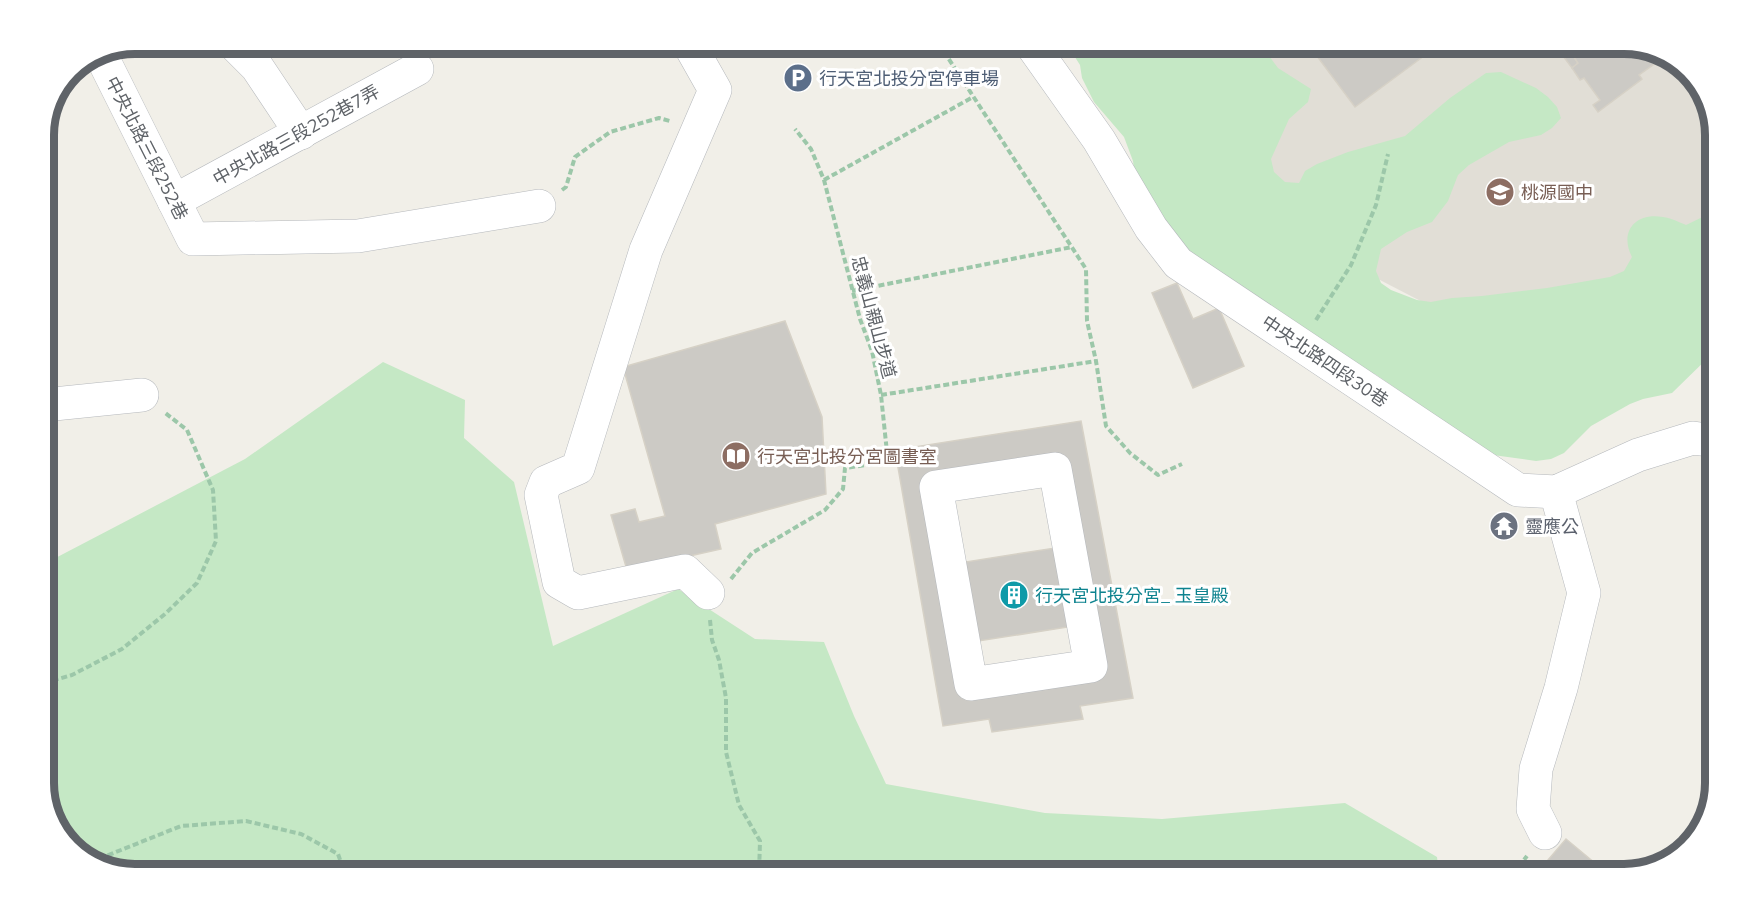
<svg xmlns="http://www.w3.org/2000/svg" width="1759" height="918" font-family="Mulish,'Noto Sans TC',sans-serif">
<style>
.education{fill:#e1ded6}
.green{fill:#c5e8c5}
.building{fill:#cccac5;stroke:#d6d1c6;stroke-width:1.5;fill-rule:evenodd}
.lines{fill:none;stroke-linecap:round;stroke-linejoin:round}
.minor-casing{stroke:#b5b8bc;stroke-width:34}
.path{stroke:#9cc7a9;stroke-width:4;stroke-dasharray:6 3;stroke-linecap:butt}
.minor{stroke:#fff;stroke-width:33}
.labels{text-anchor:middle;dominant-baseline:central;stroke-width:6;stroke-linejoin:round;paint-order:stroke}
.service-label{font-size:18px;fill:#4e5e75;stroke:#fff;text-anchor:start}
.street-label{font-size:18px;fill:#5f6368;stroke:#fff}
.education-label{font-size:18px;fill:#785e54;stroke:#fff;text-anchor:start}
.worship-label{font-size:18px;fill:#5b616d;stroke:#fff;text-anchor:start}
.culture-label{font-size:18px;fill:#0d838f;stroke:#fff;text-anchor:start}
.rim{fill:none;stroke:#5f6368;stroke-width:8}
</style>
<rect width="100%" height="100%" fill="#f1efe8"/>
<!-- education -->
<path class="education" d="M1172,44H1624L1665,53L1700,84L1715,129V310L1494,339L1351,265L1335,254Z"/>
<!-- green -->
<g class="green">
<path d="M1061,44H1260L1278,68L1311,89L1308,102L1289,119L1271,159L1274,172L1285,182L1299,183L1305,171L1317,164L1348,152L1405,136L1450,98L1486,73L1501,72L1536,88L1548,97L1557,107L1561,118L1552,128L1541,135L1509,142L1469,165L1458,175L1448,201L1432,222L1407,232L1381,249L1376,271L1381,283L1391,290L1417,300L1431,302L1452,298L1482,296L1547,288L1610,277L1624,271L1632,257C1619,232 1635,212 1663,217C1671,218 1679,222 1686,225L1715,211V351L1672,393L1643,399L1630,404L1591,426L1564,453L1551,459L1536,461L1493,455L1375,374L1362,377L1189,256L1135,176L1133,161L1124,137L1094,102L1082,78L1080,65L1073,54Z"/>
<path d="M383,362L465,400L464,438L514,482L553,646L678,589L755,639L824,642L854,716L886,784L1045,813L1162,819L1345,803L1437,857L1439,874H135L94,865L59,834L44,789V564L245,459Z"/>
</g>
<!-- building -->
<g class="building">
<path d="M1308,44H1440L1355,107Z"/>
<path d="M1554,44H1565L1578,63L1572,68Z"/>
<path d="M1568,44H1595L1598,48L1604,44H1624L1667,55L1639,75L1642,79L1598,112L1593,105L1600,100L1584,78L1580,80L1572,68L1578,63L1566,45Z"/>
<path d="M1177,283L1193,319L1219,308L1244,366L1193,388L1152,293Z"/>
<path d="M785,321L822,417L826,494L715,524L721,549L627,570L611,515L635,509L639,522L665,516L623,367Z"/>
<path d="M1081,421L1133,698L1080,706L1083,719L992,732L989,719L943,726L895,450ZM1055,469L1091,666L971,684L936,487Z"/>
<path d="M1055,548L1068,627L972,642L959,563Z"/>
<path d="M1566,839L1608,874H1536Z"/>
</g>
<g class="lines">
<!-- minor casing -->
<g class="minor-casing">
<g id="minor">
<path d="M234,44L257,67L301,133"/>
<path d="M689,44L715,90L646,250L578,468L546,482L541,495L559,582L578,593L685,571L708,593"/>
<path d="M1031,44L1099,140L1151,228L1178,263L1518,490L1556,492L1638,455L1693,438L1715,441"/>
<path d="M102,57L193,239L358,236L539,206"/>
<path d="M174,201L417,69"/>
<path d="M44,405L142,395"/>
<path d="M1055,469L1091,666L971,684L936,487Z"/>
<path d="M1545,833L1533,809L1536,769L1561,688L1584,593L1556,492"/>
</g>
</g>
<!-- path -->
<g class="path">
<path d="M939,44L1086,269L1087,321L1096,361L1106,426L1130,453L1158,475L1182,464"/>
<path d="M284,54L308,44"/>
<path d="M824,180L973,97"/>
<path d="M562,190L566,187L575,157L610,132L659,118L670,121"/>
<path d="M852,291L1072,247"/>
<path d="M1316,320L1351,265L1376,205L1388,154"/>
<path d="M881,395L1096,361"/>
<path d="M731,579L752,553L825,510L843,489L845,468L888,462L881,395L872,351L860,319L824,180L811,149L795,129"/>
<path d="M710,620L712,640L719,660L726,698V752L739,805L760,841L759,874"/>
<path d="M44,683L72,675L122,649L165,614L197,583L216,541L213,490L187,430L164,412"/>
<path d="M91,862L181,826L246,821L301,834L338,854L345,874"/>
<path d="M760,862L777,874"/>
<path d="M1513,874L1527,856"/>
</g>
<!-- minor -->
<use href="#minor" class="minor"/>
</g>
<!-- icons -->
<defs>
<g id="parking-disc" transform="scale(1.5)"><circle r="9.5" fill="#5c6f8a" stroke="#fff"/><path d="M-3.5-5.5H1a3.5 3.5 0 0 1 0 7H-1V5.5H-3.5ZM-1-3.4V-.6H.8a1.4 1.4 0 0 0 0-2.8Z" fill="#fff"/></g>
<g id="school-disc" transform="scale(1.5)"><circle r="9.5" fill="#8d6e63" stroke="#fff"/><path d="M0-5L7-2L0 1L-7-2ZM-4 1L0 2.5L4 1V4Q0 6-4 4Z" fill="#fff"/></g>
<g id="library-disc" transform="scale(1.5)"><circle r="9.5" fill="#8d6e63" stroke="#fff"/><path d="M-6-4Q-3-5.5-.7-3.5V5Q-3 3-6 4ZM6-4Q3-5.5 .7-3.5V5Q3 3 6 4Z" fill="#fff"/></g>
<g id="temple-disc" transform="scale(1.5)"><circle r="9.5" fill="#6b7280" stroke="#fff"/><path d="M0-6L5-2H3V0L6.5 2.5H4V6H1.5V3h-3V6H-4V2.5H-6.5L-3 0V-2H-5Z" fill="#fff"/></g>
<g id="building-disc" transform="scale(1.5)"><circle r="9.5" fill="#0f9aa8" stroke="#fff"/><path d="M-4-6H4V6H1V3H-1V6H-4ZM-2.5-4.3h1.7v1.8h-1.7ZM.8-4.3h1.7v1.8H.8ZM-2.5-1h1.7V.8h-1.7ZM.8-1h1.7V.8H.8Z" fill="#fff"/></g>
</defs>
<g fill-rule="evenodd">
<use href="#parking-disc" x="798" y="78"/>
<use href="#school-disc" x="1500" y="192"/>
<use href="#library-disc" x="736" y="456"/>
<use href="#temple-disc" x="1504" y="526"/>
<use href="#building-disc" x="1014" y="595"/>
</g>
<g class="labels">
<!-- service labels -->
<g class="service-label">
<text x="819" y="78">行天宮北投分宮停車場</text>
</g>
<!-- street labels -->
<g class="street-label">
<text transform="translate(296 135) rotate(-29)">中央北路三段252巷7弄</text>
<text transform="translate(147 148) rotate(63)">中央北路三段252巷</text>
<text transform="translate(874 317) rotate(75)">忠義山親山步道</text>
<text transform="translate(1325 361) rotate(34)">中央北路四段30巷</text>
</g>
<!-- education labels -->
<g class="education-label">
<text x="1521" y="192">桃源國中</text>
<text x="757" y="456">行天宮北投分宮圖書室</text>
</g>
<!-- worship labels -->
<g class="worship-label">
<text x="1525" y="526">靈應公</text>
</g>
<!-- culture labels -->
<g class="culture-label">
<text x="1035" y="595">行天宮北投分宮_ 玉皇殿</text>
</g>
</g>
<!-- crop -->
<path d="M0 0H1759V918H0ZM135 54H1624A81 81 0 0 1 1705 135V783A81 81 0 0 1 1624 864H135A81 81 0 0 1 54 783V135A81 81 0 0 1 135 54Z" fill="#fff" fill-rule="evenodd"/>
<path class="rim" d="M135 54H1624A81 81 0 0 1 1705 135V783A81 81 0 0 1 1624 864H135A81 81 0 0 1 54 783V135A81 81 0 0 1 135 54Z"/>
</svg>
